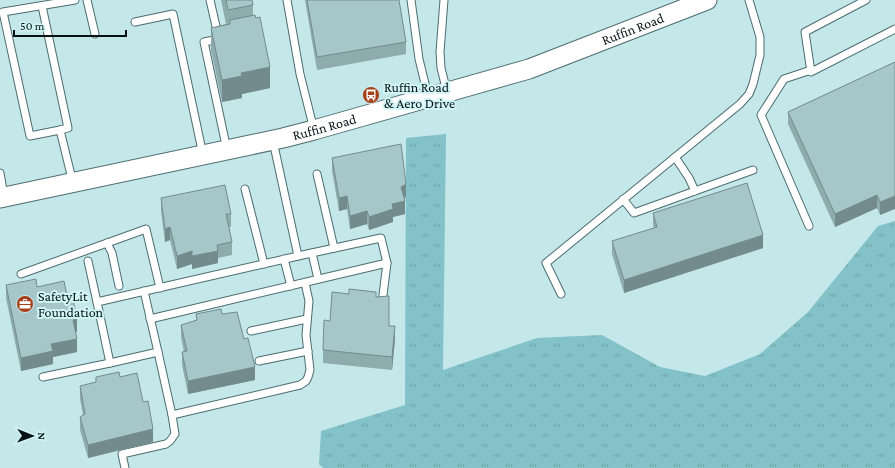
<svg xmlns="http://www.w3.org/2000/svg" width="895" height="468" font-family="'Crimson Pro',serif">
<style>
.grass{fill:url(#grass-tufts)}
.lines{fill:none;stroke-linecap:round;stroke-linejoin:round}
.lane-casing{stroke:#4c6c6f;stroke-width:9}
.secondary-casing{stroke:#4c6c6f;stroke-width:21}
.lane{stroke:#fff;stroke-width:7}
.secondary{stroke:#fff;stroke-width:19}
.wall{fill:#8eabae}
.shaded-wall{fill:#748b8d}
.building{fill:#a5c7ca;stroke:#748b8d}
.labels{text-anchor:middle;dominant-baseline:central;stroke-width:4;stroke-linejoin:round;paint-order:stroke}
.street-label{font-size:14px;fill:#051112;stroke:#d1f4f7}
.poi-label{font-size:14px;fill:#051112;stroke:#d1f4f7;text-anchor:start}
</style>
<defs>
<pattern id="grass-tufts" width="24" height="20" patternUnits="userSpaceOnUse"><rect width="24" height="20" fill="#83c2c8"/><path d="M3 7l-1-3M5 7V3M7 7l1-3M15 17l-1-3M17 17v-4M19 17l1-3" fill="none" stroke="#70a6ab"/></pattern>
</defs>
<rect width="100%" height="100%" fill="#c4e7ea"/>
<!-- grass -->
<path class="grass" d="M446,134L443,370L537,338L602,335L660,367L705,376L760,354L808,312L878,226L895,221V468H323L319,464L321,431L405,405L406,138Z"/>
<g class="lines">
<!-- lane casing -->
<g class="lane-casing">
<g id="lane">
<path d="M87,0L95,34"/>
<path d="M210,0L218,35"/>
<path d="M287,0L300,74L314,130"/>
<path d="M411,0L419,59L428,96"/>
<path d="M444,0L440,52L441,68L447,92"/>
<path d="M866,0L805,32L811,72L895,29"/>
<path d="M42,6L68,128L60,130"/>
<path d="M135,22L173,14L203,155"/>
<path d="M219,39L204,42L227,150"/>
<path d="M675,157L689,178L695,191"/>
<path d="M0,173L4,196"/>
<path d="M317,174L334,248"/>
<path d="M73,183L60,130L30,136L3,12L75,0"/>
<path d="M245,189L264,264"/>
<path d="M623,199L634,213L753,170"/>
<path d="M809,226L761,115L784,79L811,70"/>
<path d="M107,243L112,253L119,286"/>
<path d="M312,253L318,279"/>
<path d="M298,256L381,238L387,263L383,295"/>
<path d="M284,259L291,286"/>
<path d="M88,261L97,302"/>
<path d="M21,274L146,229L160,288"/>
<path d="M561,294L546,263L740,104L749,94L753,84L760,55V37L749,0"/>
<path d="M150,319L387,263"/>
<path d="M251,331L307,319"/>
<path d="M158,352L172,415L300,385L306,381L308,377L310,370L306,335L309,301L305,283"/>
<path d="M259,361L308,351"/>
<path d="M110,363L158,352L144,291"/>
<path d="M43,377L110,363L97,302L298,256L273,141"/>
<path d="M125,468L122,454L166,444L170,441L175,434L172,415"/>
</g>
</g>
<!-- secondary casing -->
<g class="secondary-casing">
<g id="secondary">
<path id="s1" d="M0,198L283,138L314,130L529,69L707,0"/>
</g>
</g>
<!-- lane -->
<use href="#lane" class="lane"/>
<!-- secondary -->
<use href="#secondary" class="secondary"/>
</g>
<!-- wall -->
<g class="wall">
<path d="M221,0H252L253,5V16L270,88L242,94V98L222,102L211,50V28L226,24Z"/>
<path d="M305,0H399L406,42V54L317,70Z"/>
<path d="M895,62L880,215L877,208L835,227L788,124V112Z"/>
<path d="M332,158L406,197L404,199L405,214L393,217V222L369,230L367,224L350,229L347,209L339,211L332,171Z"/>
<path d="M161,198L231,214V227H229L232,242V255L218,258V263L192,269V264L177,269L170,240L165,242L161,211Z"/>
<path d="M653,213L763,248L624,293L612,254V241L654,228L653,226Z"/>
<path d="M6,285L37,287L67,296L77,332H75L77,352L53,357V364L21,371L6,298Z"/>
<path d="M376,297L395,339L392,370L323,363V350L330,321Z"/>
<path d="M196,314H222L244,339L255,380L188,394L182,365V352H184L181,337V325L196,321Z"/>
<path d="M80,386L153,442L88,458L80,430V417L83,415L80,399Z"/>
</g>
<!-- shaded-wall -->
<g class="shaded-wall">
<path d="M270,67V88L242,94V98L222,102V80L241,73Z"/>
<path d="M406,184V197L401,200V187Z"/>
<path d="M877,195V208L835,227V214Z"/>
<path d="M347,196V209L339,211V198Z"/>
<path d="M895,196V209L880,215V202Z"/>
<path d="M405,201V214L393,217V222L369,230V217L392,204Z"/>
<path d="M367,211V224L350,229V216Z"/>
<path d="M170,227V240L165,242V229Z"/>
<path d="M763,235V248L624,293V280Z"/>
<path d="M192,251V264L177,269V256Z"/>
<path d="M218,251V263L192,269V256Z"/>
<path d="M77,319V332L73,333V320Z"/>
<path d="M395,326V339L392,370V357Z"/>
<path d="M77,339V352L53,357V364L21,371V358L51,344Z"/>
<path d="M255,367V380L188,394V381Z"/>
<path d="M153,429V442L88,458V445Z"/>
</g>
<!-- building -->
<g class="building">
<path d="M226,0H252L253,5L228,10Z"/>
<path d="M307,0H399L406,42L317,57Z"/>
<path d="M255,15L256,18L260,17L270,67L241,73L242,76L222,80L211,28L230,24V20Z"/>
<path d="M895,62V196L880,202L877,195L835,214L788,112Z"/>
<path d="M401,144L406,184L401,187L405,201L392,204L393,209L369,217L367,211L350,216L347,196L339,198L332,158Z"/>
<path d="M747,183L763,235L624,280L612,241L657,227L653,213Z"/>
<path d="M225,185L231,214H226L232,242L217,245L218,251L192,256V251L177,256L170,227L165,229L161,198Z"/>
<path d="M36,279L37,287L64,281L67,296L72,295L77,319L73,320L77,339L51,344L53,351L21,358L6,285Z"/>
<path d="M349,289L376,292V297L389,296V326H395L392,357L323,350L324,320L330,321L332,292L349,294Z"/>
<path d="M221,309L222,314L237,312L244,339L248,338L255,367L188,381L182,352L187,351L181,325L197,320L196,314Z"/>
<path d="M119,372L120,377L137,373L143,402L148,401L153,429L88,445L80,417L85,414L80,386L96,382V377Z"/>
</g>
<!-- icons -->
<defs>
<g id="bus-disc" transform="scale(0.9)"><circle r="9.5" fill="#a6401a" stroke="#d1f4f7"/><path d="M-5-6H5V4H4V6H2V4H-2V6H-4V4H-5ZM-3.5-4V0h7V-4ZM-3.5 1.2v1.5H-2V1.2ZM2 1.2v1.5H3.5V1.2Z" fill="#fff"/></g>
<g id="office-disc" transform="scale(0.9)"><circle r="9.5" fill="#a6401a" stroke="#d1f4f7"/><path d="M-6-3h4V-5.5h4V-3h4V5H-6ZM-1-4.5V-3h2v-1.5ZM-6 0V1H6V0Z" fill="#fff"/></g>
</defs>
<g fill-rule="evenodd">
<use href="#bus-disc" x="371" y="95"/>
<use href="#office-disc" x="25" y="304"/>
</g>
<g class="labels">
<!-- street labels -->
<g class="street-label">
<text stroke="none"><textPath href="#s1" startOffset="656">Ruffin Road</textPath></text>
<text stroke="none"><textPath href="#s1" startOffset="332">Ruffin Road</textPath></text>
</g>
<!-- poi labels -->
<g class="poi-label">
<text x="384" y="87">Ruffin Road<tspan x="384" dy="16">&amp; Aero Drive</tspan></text>
<text x="38" y="296">SafetyLit<tspan x="38" dy="16">Foundation</tspan></text>
</g>
</g>
<!-- north arrow -->
<g transform="translate(32 436) rotate(91)" stroke="#d1f4f7" stroke-width="3" paint-order="stroke">
<path d="M0-3L7 15L0 10L-7 15Z" fill="#051112"/>
<text y="-6" font-size="11" font-weight="bold" text-anchor="middle" fill="#051112">N</text>
</g>
<!-- scale -->
<path d="M14 30v6h112v-6" fill="none" stroke="#051112" stroke-width="2"/>
<text x="20" y="30" font-size="12" fill="#051112" stroke="#d1f4f7" stroke-width="3" paint-order="stroke">50 m</text>
</svg>
